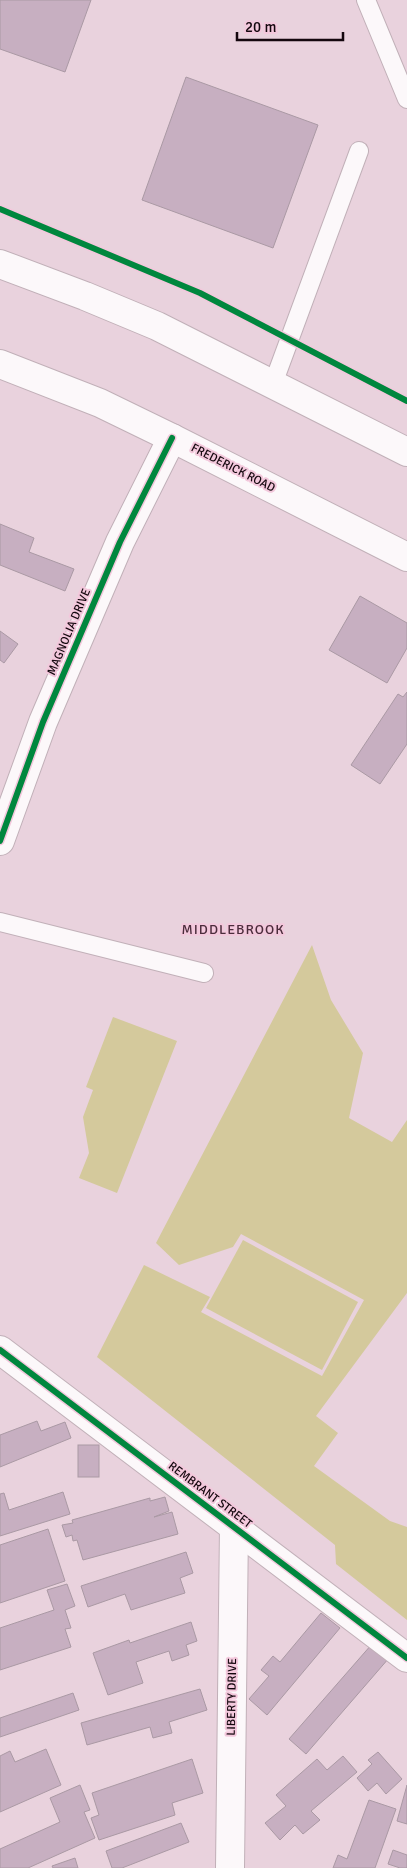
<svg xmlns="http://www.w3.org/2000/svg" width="407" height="1868" font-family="Signika,sans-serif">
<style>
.green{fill:#d4c99c}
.building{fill:#c7afc1;stroke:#aa99a4}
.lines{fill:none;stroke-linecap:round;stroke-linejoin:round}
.lane-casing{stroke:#c1b0b8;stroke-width:20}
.street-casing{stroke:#c1b0b8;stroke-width:30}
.primary-casing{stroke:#c1b0b8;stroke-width:30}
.lane{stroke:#fcf8fa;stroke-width:18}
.street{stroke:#fcf8fa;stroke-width:28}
.primary{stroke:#fcf8fa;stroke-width:28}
.cycleway-casing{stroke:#f3c8dc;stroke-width:9}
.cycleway{stroke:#00873e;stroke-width:6}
.labels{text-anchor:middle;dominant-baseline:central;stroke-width:4;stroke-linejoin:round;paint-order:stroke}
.street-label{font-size:12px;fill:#14070e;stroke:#f3c8dc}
.neighbourhood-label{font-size:14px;letter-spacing:1px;fill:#4c2c3c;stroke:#f3c8dc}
</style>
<rect width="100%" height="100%" fill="#e9d2dd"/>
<!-- green -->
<g class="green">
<path d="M312,945L331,1000L363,1053L349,1118L392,1142L407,1120V1293L316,1416L338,1433L314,1466L390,1521L407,1527V1620L336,1564L335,1545L97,1357L144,1265L210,1297L201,1312L322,1376L364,1300L241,1234L233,1247L179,1265L156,1243Z"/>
<path d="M113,1017L177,1041L117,1193L79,1178L89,1153L83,1117L93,1090L86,1087Z"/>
<path d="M243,1240L358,1302L322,1370L206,1308Z"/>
</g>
<!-- building -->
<g class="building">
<path d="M0,0H91L65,72L0,49Z"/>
<path d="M186,77L318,125L273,248L142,200Z"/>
<path d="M0,524L34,538L29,552L74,569L65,591L0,565Z"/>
<path d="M360,596L407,623V648L387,683L329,650Z"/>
<path d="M0,631L18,644L4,663L0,660Z"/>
<path d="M407,692V744L380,784L351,765L398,694L403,697Z"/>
<path d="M37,1421L41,1431L65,1422L71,1438L0,1467V1435Z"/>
<rect x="78" y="1445" width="21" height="32"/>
<path d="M63,1492L70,1514L0,1536V1494L4,1493L9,1510Z"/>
<path d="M165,1497L169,1511L154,1517L172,1512L178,1534L83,1560L77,1540L73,1541L72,1535L66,1537L62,1525L73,1523L72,1520L150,1498V1501Z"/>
<path d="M48,1529L65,1581L0,1603V1545Z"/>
<path d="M186,1552L193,1573L180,1578L185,1593L131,1610L125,1594L88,1607L81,1586Z"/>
<path d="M67,1584L75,1606L65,1610L71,1628L65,1629L71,1647L0,1670V1628L54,1610L47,1590Z"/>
<path d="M321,1613L340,1628L267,1715L249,1699L269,1676L261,1670L273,1656L280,1662Z"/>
<path d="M191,1622L197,1641L186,1645L189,1655L172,1661L169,1651L136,1662L143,1683L108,1695L93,1653L129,1640L130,1643Z"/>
<path d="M372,1644L389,1658L306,1754L289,1739Z"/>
<path d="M200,1689L207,1710L169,1722L172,1733L153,1738L150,1727L87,1745L81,1723Z"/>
<path d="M73,1693L79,1710L0,1737V1718Z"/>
<path d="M46,1749L61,1785L0,1812V1756L10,1751L15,1762Z"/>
<path d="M378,1752L402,1779L386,1794L377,1783L368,1791L357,1778L372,1764L368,1760Z"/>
<path d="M343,1756L357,1772L311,1811L320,1820L303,1834L295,1825L280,1840L265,1823L286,1806L276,1795L317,1759L327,1770Z"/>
<path d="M192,1759L203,1793L172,1803L175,1815L99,1840L91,1818L99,1815L92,1793Z"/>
<path d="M80,1785L90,1810L84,1812L95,1838L28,1868H0V1849L60,1822L50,1798Z"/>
<path d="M407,1785V1824L397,1821Z"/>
<path d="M369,1800L396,1809L375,1868H333L338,1855L347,1859Z"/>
<path d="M181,1823L189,1842L122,1868H112L106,1851Z"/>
<path d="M393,1850L407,1855V1868H400L388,1864Z"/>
<path d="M75,1858L78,1868H53L52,1866Z"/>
</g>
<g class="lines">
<!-- lane casing -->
<g class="lane-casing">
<g id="lane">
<path d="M366,0L407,99"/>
<path d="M273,384L359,151"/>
<path d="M0,922L204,973"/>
</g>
</g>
<!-- street casing -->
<g class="street-casing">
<g id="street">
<path d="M0,841L43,722L120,542L172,438"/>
<path d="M0,1350L407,1658"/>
<path d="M230,1868L234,1527"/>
</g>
</g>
<!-- primary casing -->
<g class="primary-casing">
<g id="primary">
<path d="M0,264L85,296L157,326L407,452"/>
<path d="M0,364L100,403L172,438L407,557"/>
</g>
</g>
<!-- lane -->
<use href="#lane" class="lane"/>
<!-- street -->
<use href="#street" class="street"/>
<!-- primary -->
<use href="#primary" class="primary"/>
<!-- cycleway casing -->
<g class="cycleway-casing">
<g id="cycleway">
<path d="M0,209L200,293L407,401"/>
<path d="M0,841L43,722L120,542L172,438"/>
<path d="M0,1350L407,1658"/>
</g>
</g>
<!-- cycleway -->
<use href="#cycleway" class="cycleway"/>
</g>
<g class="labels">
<!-- street labels -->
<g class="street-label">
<text transform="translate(233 468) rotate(27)">FREDERICK ROAD</text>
<text transform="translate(69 632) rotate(-67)">MAGNOLIA DRIVE</text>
<text transform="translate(210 1495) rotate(37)">REMBRANT STREET</text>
<text transform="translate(232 1697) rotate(-89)">LIBERTY DRIVE</text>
</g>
<!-- neighbourhood labels -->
<g class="neighbourhood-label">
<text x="233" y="929">MIDDLEBROOK</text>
</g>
</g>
<!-- scale -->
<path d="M237 32v8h106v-8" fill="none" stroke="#14070e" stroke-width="2.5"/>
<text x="245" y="32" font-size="15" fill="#14070e" stroke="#f3c8dc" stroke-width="4" paint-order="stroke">20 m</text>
</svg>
